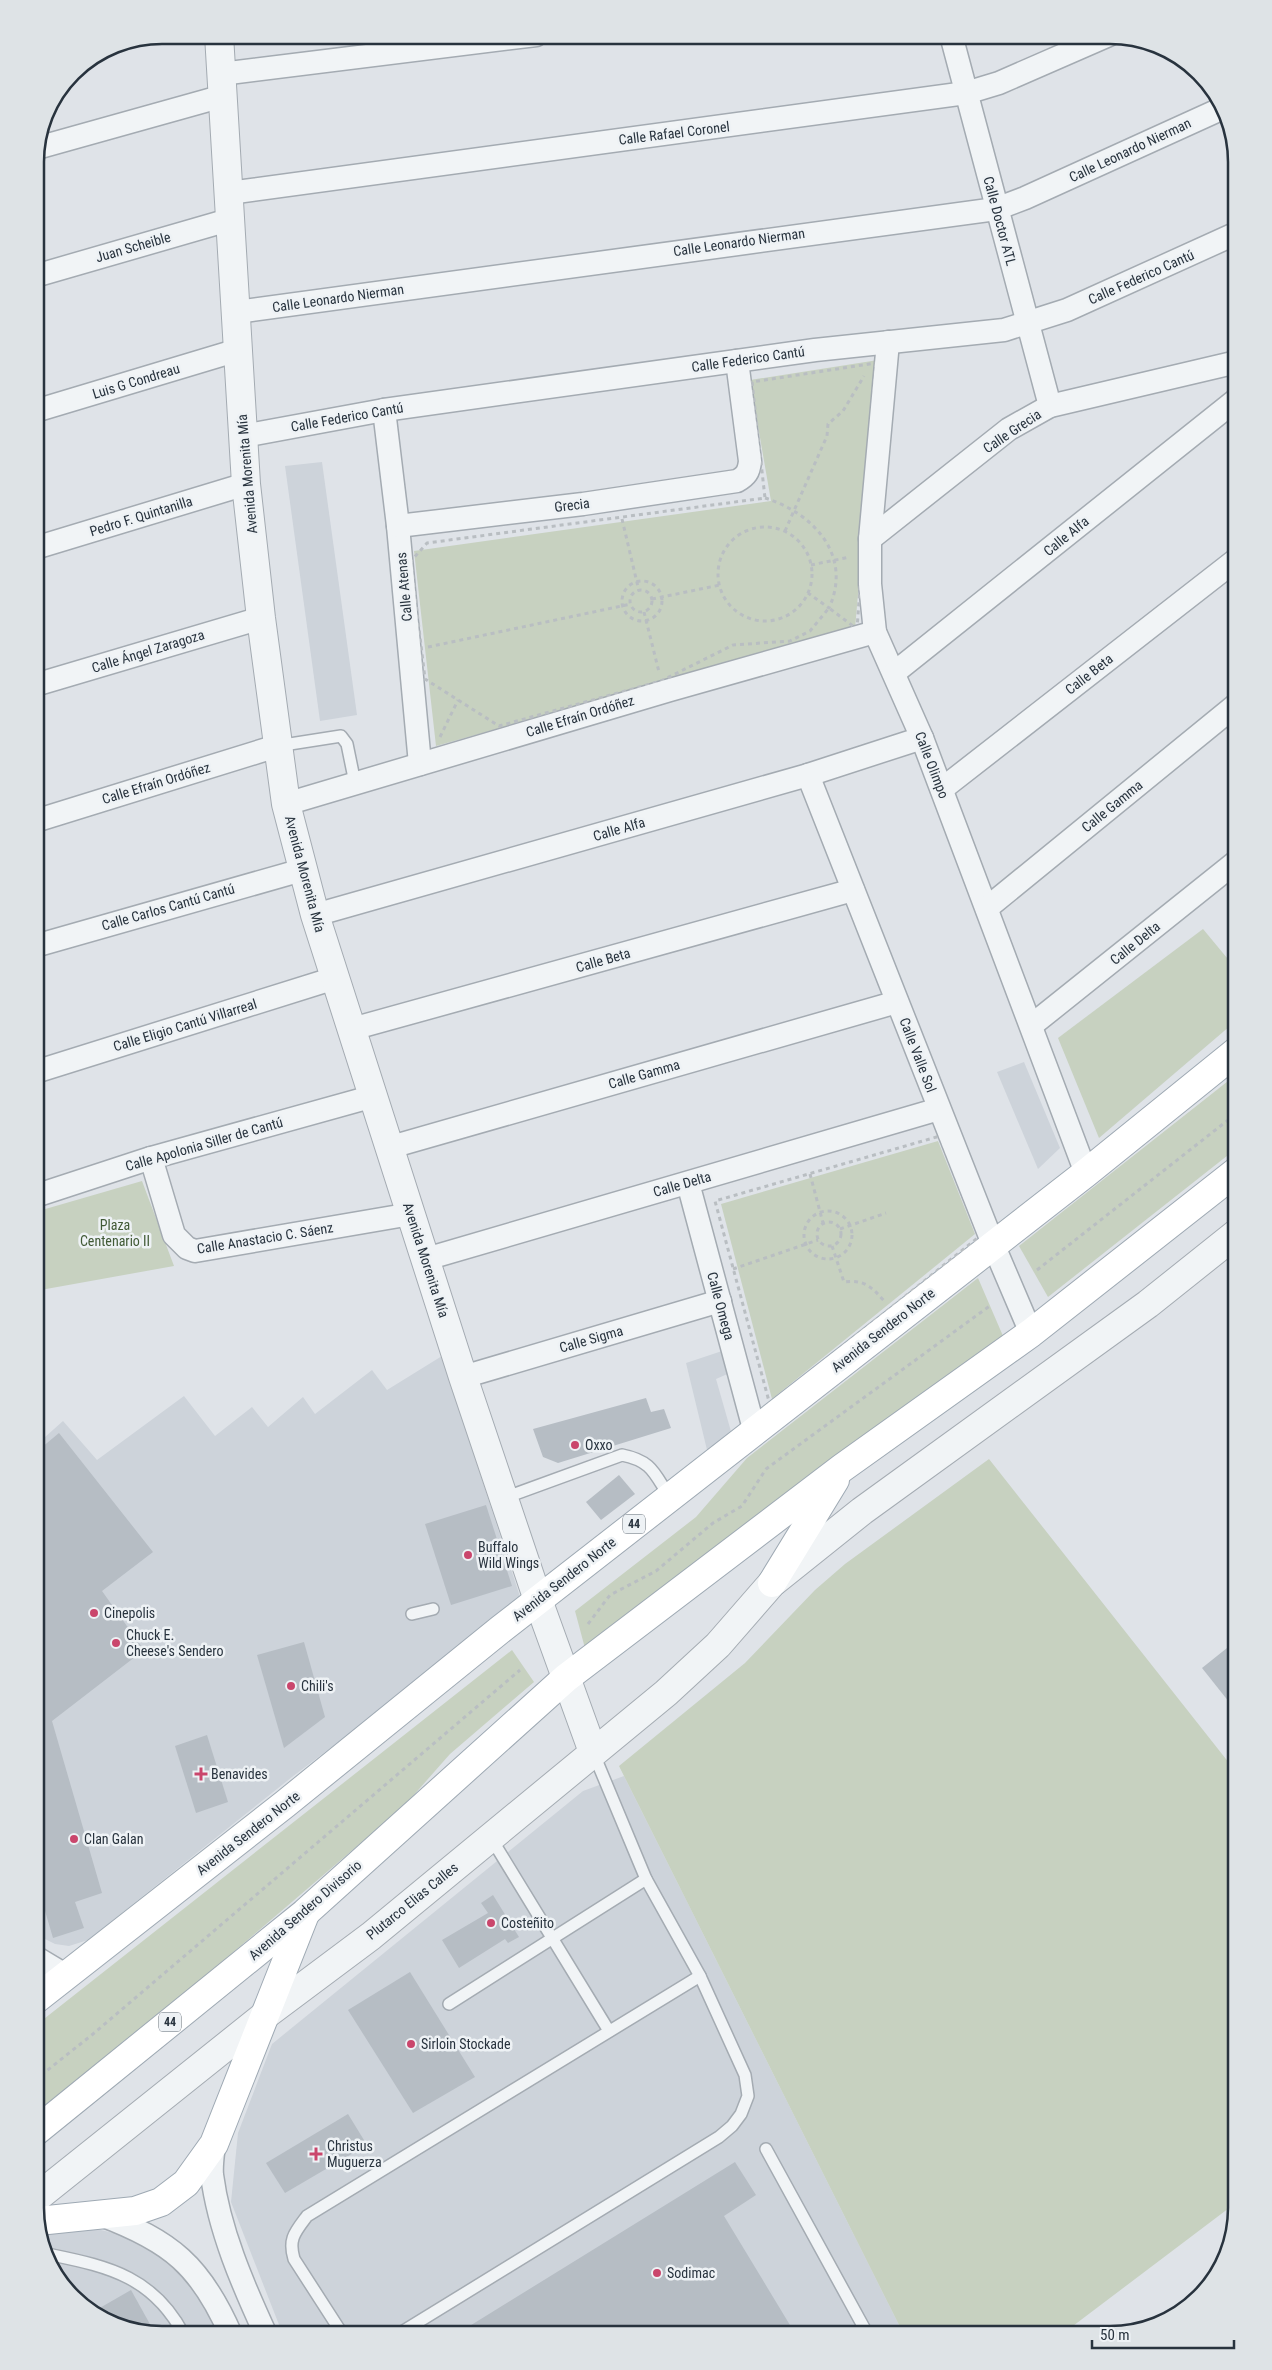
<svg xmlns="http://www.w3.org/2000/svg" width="1272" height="2370" font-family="'Roboto Condensed',sans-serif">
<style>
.built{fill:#cdd3da}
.green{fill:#c7d1c0}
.building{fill:#b6bdc4}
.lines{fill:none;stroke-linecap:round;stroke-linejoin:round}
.service-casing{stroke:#a4abb2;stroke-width:14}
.minor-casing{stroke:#a4abb2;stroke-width:25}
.tertiary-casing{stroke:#a4abb2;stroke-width:30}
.primary-casing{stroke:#9ea9b3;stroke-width:30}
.path{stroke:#b9bec2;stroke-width:3;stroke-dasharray:4 4;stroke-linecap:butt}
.service{stroke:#f1f4f6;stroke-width:11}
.minor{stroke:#f1f4f6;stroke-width:22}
.tertiary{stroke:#f1f4f6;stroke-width:28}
.primary{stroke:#fff;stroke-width:28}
.poi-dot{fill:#ca466c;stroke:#eef2f5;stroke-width:2}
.labels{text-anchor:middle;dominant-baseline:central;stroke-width:5;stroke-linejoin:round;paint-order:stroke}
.shield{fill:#eef2f5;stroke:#636c75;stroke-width:1}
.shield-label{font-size:12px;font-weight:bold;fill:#28333e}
.street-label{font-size:14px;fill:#28333e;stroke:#eef2f5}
.park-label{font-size:14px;fill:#415a36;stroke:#eef2f5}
.poi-label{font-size:14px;fill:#28333e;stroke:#eef2f5;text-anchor:start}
.rim{fill:none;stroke:#28333e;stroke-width:2.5}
</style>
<rect width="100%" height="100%" fill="#dfe3e8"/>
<!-- built -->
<g class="built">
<path d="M322,462L357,715L320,721L285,466Z"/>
<path d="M1024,1062L1060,1148L1038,1169L997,1072Z"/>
<path d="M725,1350L732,1372L716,1379L732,1435L708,1454L686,1363Z"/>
<path d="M442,1356L522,1603L292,1777L88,1940L69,1946L55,1944L41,1937L35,1927V1446L63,1421L97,1460L184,1396L215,1436L252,1407L268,1427L303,1397L315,1414L372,1370L387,1390Z"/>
<path d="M624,1776L904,2335H283L231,2202L238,2133L272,2044L583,1791Z"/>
<path d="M84,2226L118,2234L145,2244L190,2280L220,2335H154L91,2313L45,2257L39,2229Z"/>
</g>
<!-- green -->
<g class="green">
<path d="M878,360L855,629L436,746L414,551L771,501L750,380Z"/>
<path d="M1203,929L1237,970V1020L1099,1138L1058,1038Z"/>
<path d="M1237,1074V1148L1048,1297L1019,1246Z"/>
<path d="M938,1141L975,1234L772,1399L721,1204Z"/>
<path d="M142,1181L174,1266L35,1291V1212Z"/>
<path d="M978,1278L1003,1336L586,1652L575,1611L696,1517L747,1458Z"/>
<path d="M989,1459L1237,1773V2202L1061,2335H904L619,1766L745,1663L815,1590L845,1564Z"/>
<path d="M512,1650L534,1682L450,1754L405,1805L109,2059L35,2120V2026Z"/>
</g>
<!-- building -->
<g class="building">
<path d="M646,1398L651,1412L664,1409L671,1428L558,1463L543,1457L533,1429Z"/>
<path d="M59,1433L153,1552L102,1591L144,1650L52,1721L102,1893L75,1902L84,1928L53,1938L35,1877V1453Z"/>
<path d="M619,1475L635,1494L601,1520L586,1502Z"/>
<path d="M486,1505L512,1586L451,1605L425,1524Z"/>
<path d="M1237,1640V1712L1202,1668Z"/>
<path d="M304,1642L325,1717L284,1748L257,1655Z"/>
<path d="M207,1735L228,1802L196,1813L175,1746Z"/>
<path d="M493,1895L519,1937L508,1943L505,1939L459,1968L442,1940L488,1913L481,1903Z"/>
<path d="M410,1972L475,2077L413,2113L348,2010Z"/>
<path d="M348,2114L367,2145L285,2193L266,2163Z"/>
<path d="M735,2162L756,2195L724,2216L796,2335H455Z"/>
<path d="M131,2290L156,2335L91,2313Z"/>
</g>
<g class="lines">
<!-- service casing -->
<g class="service-casing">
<g id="service">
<path d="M277,746L341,736L347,744L355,783"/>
<path d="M504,1498L622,1455C652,1461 654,1473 669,1496"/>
<path d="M412,1614L433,1609"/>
<path d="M491,1838L609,2031"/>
<path d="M449,2004L646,1879"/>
<path d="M766,2149L868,2335"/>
<path d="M45,2257L52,2255C111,2267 154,2278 184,2335"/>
<path d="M343,2335L294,2259C288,2239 295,2232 307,2216L700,1976"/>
<path d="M397,2335L719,2137L732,2126L741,2114L748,2096L745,2075L700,1976L646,1879L593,1752"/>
</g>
</g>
<!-- minor casing -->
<g class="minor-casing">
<g id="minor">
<path d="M951,35L1050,406"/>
<path d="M221,74L536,35"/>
<path d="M37,148L223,96"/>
<path d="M229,193L966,93L999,83L1109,35"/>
<path d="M35,276L232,219"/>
<path d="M237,312L996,209L1025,198L1223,108"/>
<path d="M888,342L870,539V584L875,632L922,738L1086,1173"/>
<path d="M384,410L398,526L420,764"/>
<path d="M35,411L238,350"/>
<path d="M243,436L384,410L815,350L1004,330L1067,310L1237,233"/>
<path d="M398,526L583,504L737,481C746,476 749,472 750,461L737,361"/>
<path d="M870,539L1009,429L1050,406L1237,362"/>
<path d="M35,548L246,484"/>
<path d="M894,673L1237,399"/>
<path d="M35,685L261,618"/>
<path d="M808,775L993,1244L1031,1333"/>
<path d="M942,789L1237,559"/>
<path d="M286,804L670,690L875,632"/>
<path d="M35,821L277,746"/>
<path d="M987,908L1237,704"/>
<path d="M315,915L808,775L922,738"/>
<path d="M35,946L302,870"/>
<path d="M1032,1025L1237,861"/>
<path d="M352,1029L853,890"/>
<path d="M35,1072L335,978"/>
<path d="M391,1147L897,1002"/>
<path d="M151,1158L174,1235L187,1248L195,1251L411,1214"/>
<path d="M688,1183L754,1429"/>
<path d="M35,1196L151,1158L374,1096"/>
<path d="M426,1259L939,1109"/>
<path d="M463,1377L720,1301"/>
<path d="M35,1957L65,1975"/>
<path d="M214,2144C213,2154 211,2165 212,2175C219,2230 243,2285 266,2335"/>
<path d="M101,2215C171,2241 201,2266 231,2335"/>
</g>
</g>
<!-- tertiary casing -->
<g class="tertiary-casing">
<g id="tertiary">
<path d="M219,35L246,484L261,618L286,804L315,915L463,1377L538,1600L593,1752"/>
<path d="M35,2199L264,2016L371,1936L666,1693L718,1645L772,1583L862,1511L1148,1304L1237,1233"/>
</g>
</g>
<!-- primary casing -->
<g class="primary-casing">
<g id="primary">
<path d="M772,1583L835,1480"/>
<path d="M35,2000L285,1804L501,1629L1086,1173L1237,1051"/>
<path d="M35,2132L305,1913L566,1678L842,1468L1031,1333L1237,1171"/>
<path d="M38,2221L135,2211L161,2202L186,2183L214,2144L305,1914"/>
</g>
</g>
<!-- path -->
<g class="path">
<path d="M876,363L857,629L829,608L810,631L790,641L733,645L661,681L499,726L425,679L411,561L427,543L765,498L752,382Z"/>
<path d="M765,498C813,513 853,555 829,608L808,593"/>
<path d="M622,519L639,591"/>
<circle cx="765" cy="574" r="47"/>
<path d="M785,531L827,436L828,424L843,411L864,376"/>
<path d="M811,565L850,557"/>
<circle cx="642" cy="601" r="20"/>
<circle cx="641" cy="601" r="11"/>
<path d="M652,599L720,585"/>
<path d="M644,612L659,672"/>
<path d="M428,647L631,604"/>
<path d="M440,737L458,700"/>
<path d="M940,1136L980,1236L770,1405L715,1201Z"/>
<path d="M810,1174L823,1223"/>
<circle cx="828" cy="1235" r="24"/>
<circle cx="829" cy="1234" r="12"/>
<path d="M840,1229L886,1213"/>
<path d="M832,1246L844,1282C864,1279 872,1287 885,1302"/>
<path d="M733,1269L818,1240"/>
<path d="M1037,1270L1237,1113"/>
<path d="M588,1624L610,1595L656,1571L713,1523L742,1506L766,1469L991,1305"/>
<path d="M35,2080L93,2034L520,1670"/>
</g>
<!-- service -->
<use href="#service" class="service"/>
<!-- minor -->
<use href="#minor" class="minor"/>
<!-- tertiary -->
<use href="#tertiary" class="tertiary"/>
<!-- primary -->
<use href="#primary" class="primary"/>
</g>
<!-- markers -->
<g class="poi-dot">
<circle cx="575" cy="1445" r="5"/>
<circle cx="468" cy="1555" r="5"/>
<circle cx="94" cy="1613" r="5"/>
<circle cx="116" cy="1643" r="5"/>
<circle cx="291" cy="1686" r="5"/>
<path d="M198.5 1766.5h5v5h5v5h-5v5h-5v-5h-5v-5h5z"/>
<circle cx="74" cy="1839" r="5"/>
<circle cx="491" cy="1923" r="5"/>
<circle cx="411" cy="2044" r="5"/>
<path d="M313.5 2146.5h5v5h5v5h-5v5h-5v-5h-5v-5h5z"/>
<circle cx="657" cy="2273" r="5"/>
</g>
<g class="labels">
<!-- shield labels -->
<g class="shield">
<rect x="623" y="1514.5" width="22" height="19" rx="4"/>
<rect x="159" y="2012.5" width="22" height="19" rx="4"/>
</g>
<g class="shield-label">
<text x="634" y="1524">44</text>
<text x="170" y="2022">44</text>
</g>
<!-- street labels -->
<g class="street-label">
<text transform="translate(674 133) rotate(-7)">Calle Rafael Coronel</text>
<text transform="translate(1130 150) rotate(-25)">Calle Leonardo Nierman</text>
<text transform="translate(1000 221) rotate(75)">Calle Doctor ATL</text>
<text transform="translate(739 242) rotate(-8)">Calle Leonardo Nierman</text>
<text transform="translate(133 247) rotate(-16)">Juan Scheible</text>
<text transform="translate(1141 277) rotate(-24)">Calle Federico Cantú</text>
<text transform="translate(338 298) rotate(-8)">Calle Leonardo Nierman</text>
<text transform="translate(748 359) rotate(-8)">Calle Federico Cantú</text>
<text transform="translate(136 381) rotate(-17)">Luis G Condreau</text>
<text transform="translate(347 417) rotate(-10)">Calle Federico Cantú</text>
<text transform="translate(1012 431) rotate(-34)">Calle Grecia</text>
<text transform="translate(247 474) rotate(-95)">Avenida Morenita Mía</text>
<text transform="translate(572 505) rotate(-7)">Grecia</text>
<text transform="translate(141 516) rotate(-17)">Pedro F. Quintanilla</text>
<text transform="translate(1066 536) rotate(-39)">Calle Alfa</text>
<text transform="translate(404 587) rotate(-95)">Calle Atenas</text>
<text transform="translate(148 651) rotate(-17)">Calle Ángel Zaragoza</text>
<text transform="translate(1089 674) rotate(-38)">Calle Beta</text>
<text transform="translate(580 716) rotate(-17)">Calle Efraín Ordóñez</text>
<text transform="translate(932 765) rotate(69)">Calle Olimpo</text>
<text transform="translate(156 783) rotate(-17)">Calle Efraín Ordóñez</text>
<text transform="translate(1112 806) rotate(-39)">Calle Gamma</text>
<text transform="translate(619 829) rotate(-16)">Calle Alfa</text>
<text transform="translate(305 874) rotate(75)">Avenida Morenita Mía</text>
<text transform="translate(168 907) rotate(-16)">Calle Carlos Cantú Cantú</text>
<text transform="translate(1135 943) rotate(-39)">Calle Delta</text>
<text transform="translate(603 960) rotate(-16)">Calle Beta</text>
<text transform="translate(185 1025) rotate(-17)">Calle Eligio Cantú Villarreal</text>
<text transform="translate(918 1055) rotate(69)">Calle Valle Sol</text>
<text transform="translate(644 1074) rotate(-16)">Calle Gamma</text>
<text transform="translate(204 1144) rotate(-16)">Calle Apolonia Siller de Cantú</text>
<text transform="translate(682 1184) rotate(-16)">Calle Delta</text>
<text transform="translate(265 1238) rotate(-9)">Calle Anastacio C. Sáenz</text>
<text transform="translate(426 1260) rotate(72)">Avenida Morenita Mía</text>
<text transform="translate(721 1306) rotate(75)">Calle Omega</text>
<text transform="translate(883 1330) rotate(-38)">Avenida Sendero Norte</text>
<text transform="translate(591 1339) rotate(-16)">Calle Sigma</text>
<text transform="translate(564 1579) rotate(-38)">Avenida Sendero Norte</text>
<text transform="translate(248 1833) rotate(-38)">Avenida Sendero Norte</text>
<text transform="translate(412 1901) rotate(-39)">Plutarco Elias Calles</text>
<text transform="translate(305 1910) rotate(-41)">Avenida Sendero Divisorio</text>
</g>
<!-- park labels -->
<g class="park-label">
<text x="115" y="1225">Plaza<tspan x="115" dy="16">Centenario II</tspan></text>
</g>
<!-- poi labels -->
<g class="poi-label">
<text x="585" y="1445">Oxxo</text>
<text x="478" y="1547">Buffalo<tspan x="478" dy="16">Wild Wings</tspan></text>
<text x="104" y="1613">Cinepolis</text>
<text x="126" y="1635">Chuck E.<tspan x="126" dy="16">Cheese's Sendero</tspan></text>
<text x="301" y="1686">Chili's</text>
<text x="211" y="1774">Benavides</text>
<text x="84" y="1839">Clan Galan</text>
<text x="501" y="1923">Costeñito</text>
<text x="421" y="2044">Sirloin Stockade</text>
<text x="327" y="2146">Christus<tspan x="327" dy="16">Muguerza</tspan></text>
<text x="667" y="2273">Sodimac</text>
</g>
</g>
<!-- crop -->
<path d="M0 0H1272V2370H0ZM162 44H1110A118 118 0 0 1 1228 162V2208A118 118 0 0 1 1110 2326H162A118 118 0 0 1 44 2208V162A118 118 0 0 1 162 44Z" fill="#dee3e6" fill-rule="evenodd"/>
<path class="rim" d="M162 44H1110A118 118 0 0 1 1228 162V2208A118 118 0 0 1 1110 2326H162A118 118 0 0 1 44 2208V162A118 118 0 0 1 162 44Z"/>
<!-- scale -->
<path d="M1092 2340v8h142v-8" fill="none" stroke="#28333e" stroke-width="2.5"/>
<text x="1100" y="2340" font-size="15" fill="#28333e" stroke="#eef2f5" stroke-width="4" paint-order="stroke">50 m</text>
</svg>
